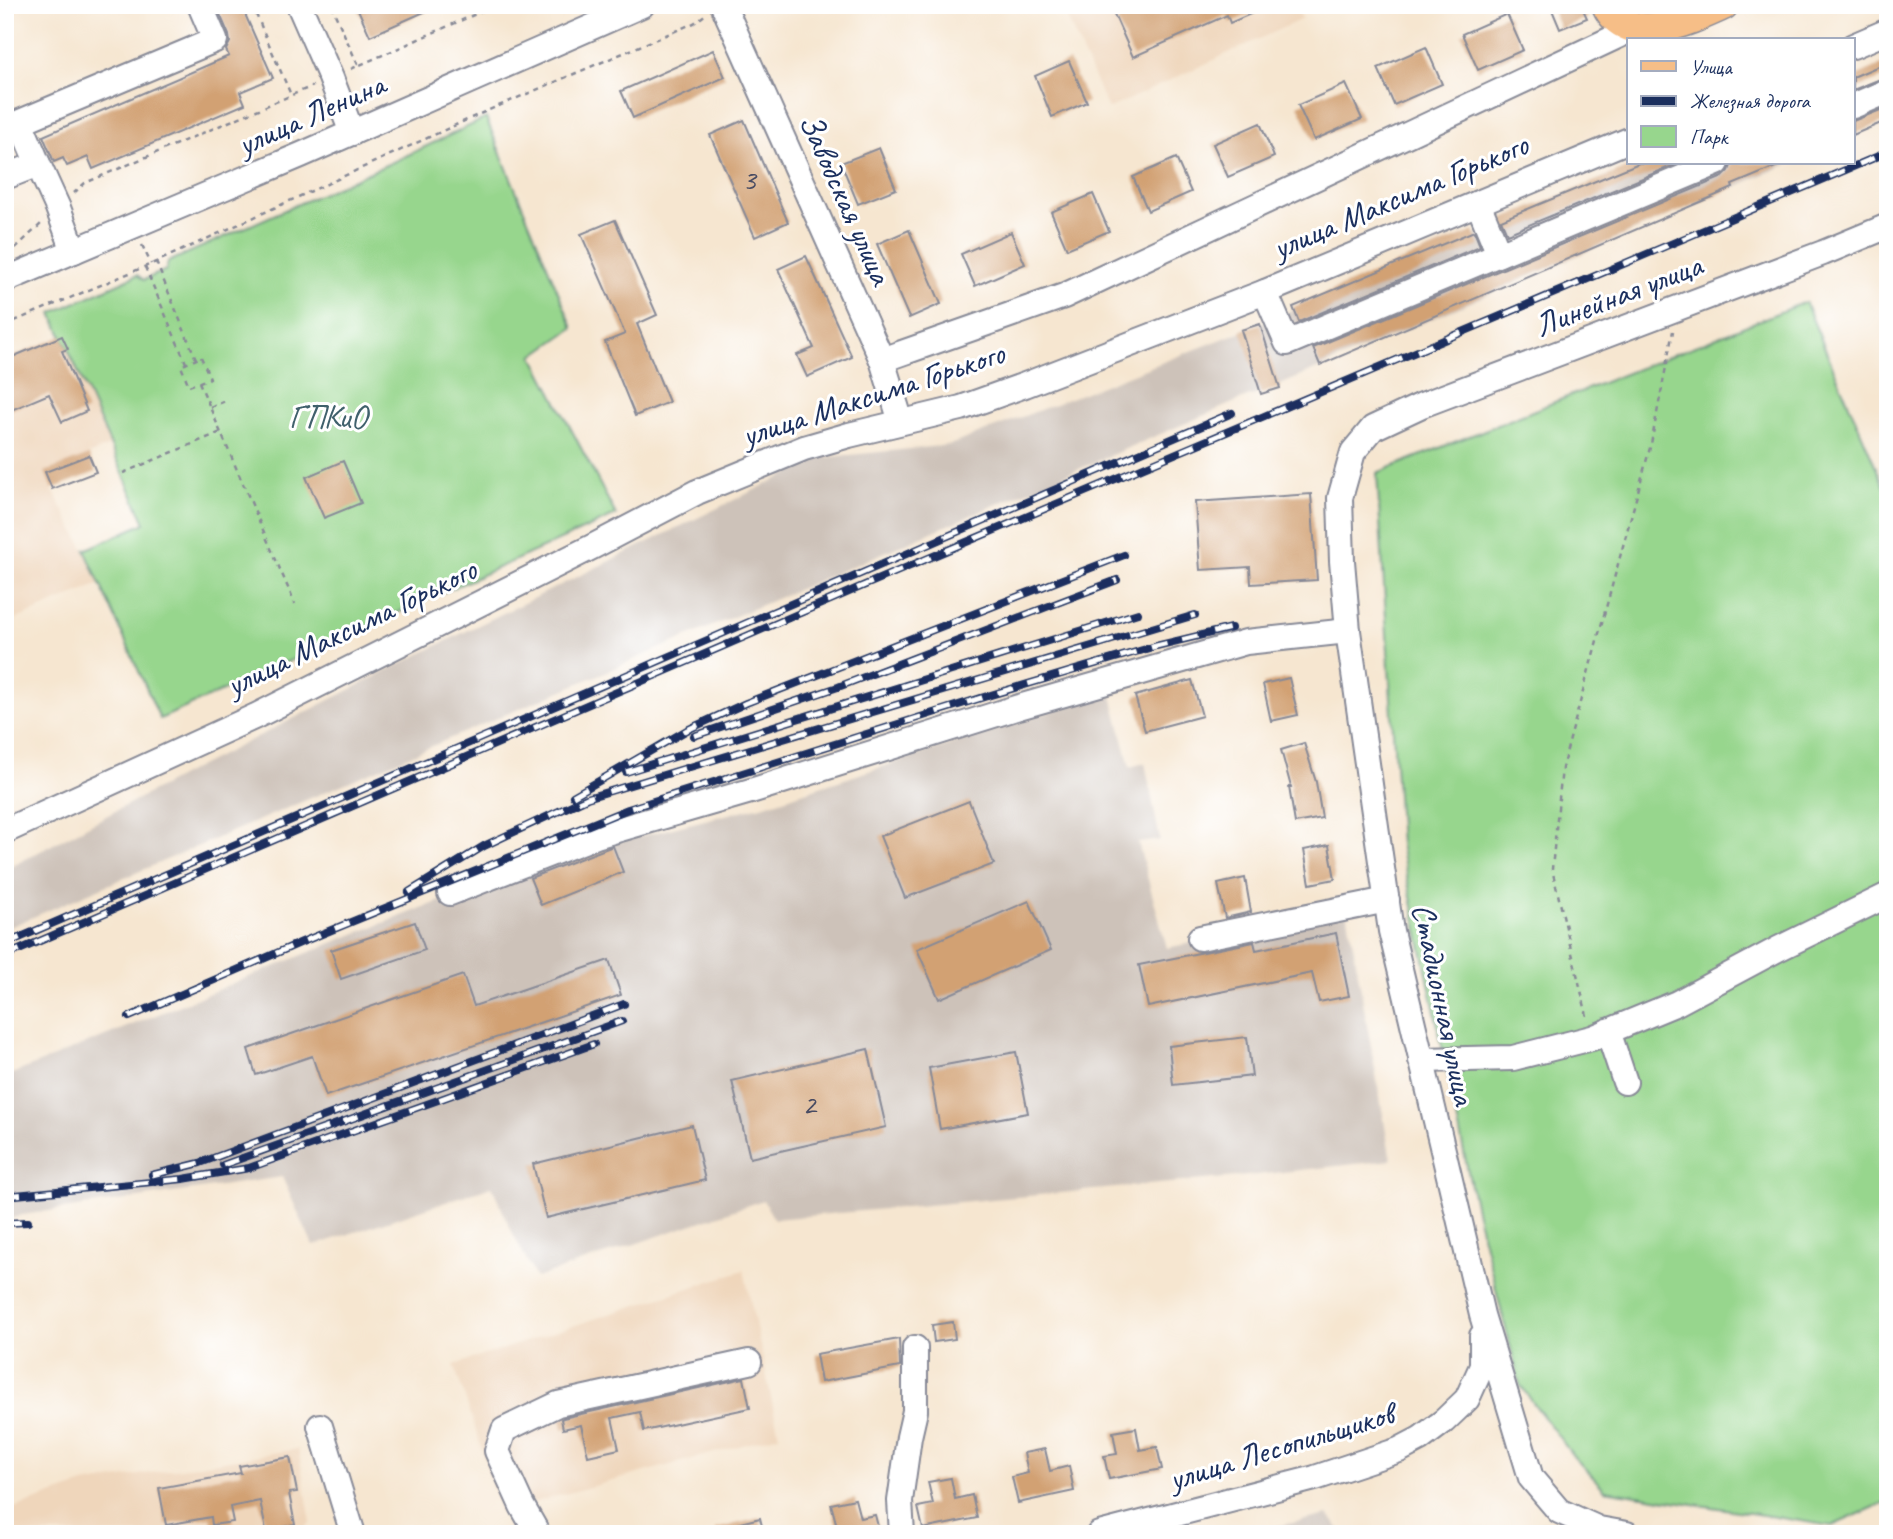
<svg xmlns="http://www.w3.org/2000/svg" width="1893" height="1539" font-family="Caveat,sans-serif">
<style>
.built{fill:#efd6bb}
.industrial{fill:#cdc2b9}
.green{fill:#97d68d;stroke:#598276;stroke-width:2}
.building{fill:#d2a173}
.lines{fill:none;stroke-linecap:round;stroke-linejoin:round}
.minor-casing{stroke:#888a97;stroke-width:28}
.major-casing{stroke:#888a97;stroke-width:33}
.path{stroke:#888a97;stroke-width:2.5;stroke-dasharray:5 5;stroke-linecap:butt}
.minor{stroke:#fff;stroke-width:24}
.major{stroke:#f6be87;stroke-width:30}
.rail-casing{stroke:#1b2f5e;stroke-width:8}
.rail{stroke:#fff;stroke-width:5;stroke-dasharray:16;stroke-linecap:butt}
.labels{text-anchor:middle;dominant-baseline:central;stroke-width:6;stroke-linejoin:round;paint-order:stroke}
.number-label{font-size:30px;fill:#494c63}
.street-label{font-size:33px;fill:#1b2f5e;stroke:#fff}
.park-label{font-size:33px;fill:#40616c;stroke:#fff}
</style>
<rect width="100%" height="100%" fill="#fff"/>
<filter id="ink" filterUnits="userSpaceOnUse"><feTurbulence type="fractalNoise" baseFrequency=".0143" numOctaves="2"/><feDisplacementMap in="SourceGraphic" scale="14" xChannelSelector="R" yChannelSelector="G"/><feConvolveMatrix kernelMatrix="1 2 1 2 8 2 1 2 1" color-interpolation-filters="sRGB"/></filter>
<filter id="wash" filterUnits="userSpaceOnUse"><feTurbulence type="fractalNoise" baseFrequency=".00686" numOctaves="4" result="noise"/><feDisplacementMap in="SourceGraphic" scale="28" xChannelSelector="R" yChannelSelector="G"/><feGaussianBlur stdDeviation="1.57" result="paint"/><feColorMatrix in="noise" values="0 0 0 0 0 0 0 0 0 0 0 0 0 0 0 0 0 1.4 0 .05"/><feComposite in="paint" operator="in"/></filter>
<g filter="url(#wash)">
<rect width="100%" height="100%" fill="#f6e6d0"/>
<!-- built -->
<g class="built">
<path d="M1061,5H1296L1302,19L1108,109Z"/>
<path d="M62,336L111,445L45,473L52,489L85,550L100,584L5,624V360Z"/>
<path d="M744,1270L779,1435L499,1512L477,1433L454,1365Z"/>
<path d="M298,1449L311,1522L299,1534H5V1511L84,1484Z"/>
</g>
<!-- industrial -->
<g class="industrial">
<path d="M1652,163H1790L1262,393L1247,397L5,929V870L194,769L432,648L820,458L950,445L1240,332Z"/>
<path d="M1111,692L1130,767L1145,763L1160,840L1138,843L1167,948L1347,911L1391,1160L1247,1176L774,1219L763,1200L536,1278L512,1232L492,1186L313,1246L282,1177L22,1215L5,1221V1077L344,938L553,858L765,805Z"/>
<path d="M1328,1515L1344,1534H1243Z"/>
</g>
<!-- green -->
<g class="green">
<path d="M486,118L573,328L533,356L616,515L160,719L85,550L145,523L52,313L137,275L144,280L166,270L168,262L395,161Z"/>
<path d="M1805,302L1888,495V1501L1832,1526L1605,1490L1574,1457L1520,1385L1476,1210L1400,844L1377,473Z"/>
</g>
<g id="blocks">
<!-- building -->
<g class="building">
<path d="M216,5H241L273,78L240,92L245,104L93,169L88,157L67,166L63,158L54,162L43,136L229,56L226,50L230,42L229,35Z"/>
<path d="M356,5H440L370,36Z"/>
<path d="M1110,5H1172L1175,12L1191,5H1271L1230,23L1227,15L1133,57Z"/>
<path d="M1550,5H1581L1587,18L1560,29Z"/>
<path d="M1507,14L1523,50L1478,70L1462,34Z"/>
<path d="M1426,47L1442,84L1394,105L1378,68Z"/>
<path d="M713,50L725,77L633,118L621,91Z"/>
<path d="M1069,61L1087,102L1052,117L1035,76Z"/>
<path d="M1888,62V76L1853,90V77Z"/>
<path d="M1346,84L1362,119L1314,140L1298,105Z"/>
<path d="M1888,107V120L1853,135V121Z"/>
<path d="M744,120L788,222L755,237L710,135Z"/>
<path d="M1260,123L1274,157L1228,177L1213,144Z"/>
<path d="M879,148L896,189L858,204L841,163Z"/>
<path d="M1176,158L1191,192L1148,211L1133,177Z"/>
<path d="M1639,163H1679L1507,234L1501,220Z"/>
<path d="M1732,163H1785L1732,185L1733,188L1320,365L1313,348L1723,177L1729,171Z"/>
<path d="M1093,194L1109,231L1067,249L1051,212Z"/>
<path d="M615,220L657,315L637,324L669,402L635,416L605,342L625,334L581,234Z"/>
<path d="M909,230L941,304L909,318L877,244Z"/>
<path d="M1474,231L1480,246L1299,322L1293,307Z"/>
<path d="M1011,232L1025,264L975,286L961,254Z"/>
<path d="M806,256L852,357L807,377L797,355L814,348L778,269Z"/>
<path d="M1260,324L1280,388L1261,394L1241,330Z"/>
<path d="M62,336L68,349L62,351L87,411L62,422L49,394L9,411L5,401V360Z"/>
<path d="M89,455L96,472L52,489L45,472Z"/>
<path d="M343,461L361,503L324,518L306,477Z"/>
<path d="M1311,494L1317,580L1251,584L1250,567L1200,570L1195,502Z"/>
<path d="M1289,678L1298,715L1271,721L1263,684Z"/>
<path d="M1192,680L1202,716L1145,731L1135,696Z"/>
<path d="M1304,743L1316,782L1322,818L1295,823L1289,787H1291L1281,750Z"/>
<path d="M969,801L994,864L905,898L880,836Z"/>
<path d="M1329,845L1335,879L1310,884L1304,850Z"/>
<path d="M613,846L623,872L541,905L530,878Z"/>
<path d="M1245,878L1251,912L1225,918L1218,884Z"/>
<path d="M1029,901L1051,950L939,999L917,949Z"/>
<path d="M415,922L425,950L341,979L331,950Z"/>
<path d="M1336,933L1349,996L1319,1002L1312,973L1148,1007L1139,965L1254,942L1256,950Z"/>
<path d="M609,960L621,995L326,1096L312,1056L256,1075L248,1049L463,975L474,1006Z"/>
<path d="M1247,1037L1252,1076L1173,1085L1169,1046Z"/>
<path d="M868,1049L886,1127L750,1158L732,1081Z"/>
<path d="M1016,1052L1028,1113L940,1129L929,1068Z"/>
<path d="M692,1125L705,1180L546,1218L533,1164Z"/>
<path d="M953,1322L955,1339L934,1342L932,1325Z"/>
<path d="M899,1339L900,1367L821,1382L816,1354Z"/>
<path d="M744,1378L750,1408L644,1431L640,1412L612,1418L619,1449L588,1456L581,1425L563,1429L561,1419L563,1418Z"/>
<path d="M1136,1428L1140,1450L1157,1447L1162,1469L1109,1479L1104,1456L1117,1454L1113,1432Z"/>
<path d="M1045,1449L1050,1471L1069,1466L1074,1491L1018,1503L1012,1477L1028,1473L1024,1453Z"/>
<path d="M290,1457L297,1492L289,1493L295,1525L266,1530L260,1501L230,1507L233,1522L212,1525L211,1517L166,1525L159,1488L241,1473L239,1466Z"/>
<path d="M951,1478L955,1499L972,1495L977,1518L923,1529L918,1507L933,1504L928,1482Z"/>
<path d="M855,1499L860,1518L875,1515L880,1534H839L831,1504Z"/>
<path d="M760,1518L764,1534H716V1529Z"/>
</g>
</g>
</g>
<g filter="url(#ink)">
<use href="#blocks" fill-opacity="0" stroke="#888a97" stroke-width="2"/>
<g class="lines">
<!-- minor casing -->
<g class="minor-casing">
<g id="minor">
<path d="M299,5L331,78L352,133"/>
<path d="M723,5L882,360L901,422"/>
<path d="M1853,46L1888,31"/>
<path d="M1853,106L1888,91"/>
<path d="M38,164L20,122L215,40L200,5"/>
<path d="M5,177L38,164L58,208L74,251"/>
<path d="M1478,203L1499,254"/>
<path d="M5,280L301,155L642,5"/>
<path d="M1265,292L1287,343L1717,163"/>
<path d="M882,360L1064,296L1637,27"/>
<path d="M5,831L256,716L592,547L697,492L804,448L849,435L961,408L1025,385L1265,292L1629,140"/>
<path d="M450,893L596,836L754,790L1019,707L1246,642L1348,631"/>
<path d="M1200,938L1387,900"/>
<path d="M1608,1031L1625,1082"/>
<path d="M1421,1060L1513,1058L1592,1038L1677,1003L1778,949L1888,895"/>
<path d="M320,1426L353,1534"/>
<path d="M538,1534L522,1506L497,1451L504,1430L558,1404L749,1362"/>
<path d="M902,1534L900,1501L909,1437L915,1411V1348"/>
<path d="M1099,1534L1315,1478L1399,1450L1420,1439L1444,1421L1467,1399L1482,1366V1336"/>
<path d="M1627,1534L1599,1529L1559,1511L1531,1478L1482,1315L1391,931L1348,631L1342,561L1340,498L1353,452L1373,428L1422,405L1823,253L1888,226"/>
</g>
</g>
<!-- major casing -->
<g class="major-casing">
<path id="major" d="M1607,5C1628,50 1692,19 1723,5"/>
</g>
<!-- path -->
<g class="path">
<path d="M252,5L291,95"/>
<path d="M331,5L358,65"/>
<path d="M351,69L496,5"/>
<path d="M74,193L85,183L313,86"/>
<path d="M142,245L151,264"/>
<path d="M8,255L41,224"/>
<path d="M156,262L196,359"/>
<path d="M145,267L186,363"/>
<path d="M5,325L156,262L482,113L694,23L706,14"/>
<path d="M201,357L210,378L189,386L181,366Z"/>
<path d="M199,382L295,604"/>
<path d="M210,407L228,400"/>
<path d="M123,473L221,432"/>
<path d="M1587,1016L1552,869L1562,768L1651,444L1673,331"/>
</g>
<!-- minor -->
<use href="#minor" class="minor"/>
<!-- major -->
<use href="#major" class="major"/>
<!-- rail casing -->
<g class="rail-casing">
<g id="rail">
<path d="M694,736L838,687L1117,580"/>
<path d="M626,772L1138,613"/>
<path d="M573,796L687,730L746,703L1124,555"/>
<path d="M409,892L484,846L587,798L1195,615"/>
<path d="M5,944L1232,413"/>
<path d="M5,956L865,585L1888,152"/>
<path d="M129,1017L302,942L628,809L984,697L1156,646L1231,628"/>
<path d="M223,1165L622,1021"/>
<path d="M152,1175L200,1163L624,1004"/>
<path d="M5,1196L183,1179L249,1168L594,1044"/>
<path d="M5,1223L28,1222"/>
</g>
</g>
<!-- rail -->
<use href="#rail" class="rail"/>
</g>
</g>
<g class="labels">
<!-- number labels -->
<g class="number-label">
<text x="749" y="179">3</text>
<text x="809" y="1104">2</text>
</g>
<!-- street labels -->
<g class="street-label">
<text transform="translate(311 114) rotate(-24)">улица Ленина</text>
<text transform="translate(1400 196) rotate(-23)">улица Максима Горького</text>
<text transform="translate(846 199) rotate(66)">Заводская улица</text>
<text transform="translate(1618 295) rotate(-21)">Линейная улица</text>
<text transform="translate(873 394) rotate(-18)">улица Максима Горького</text>
<text transform="translate(351 627) rotate(-26)">улица Максима Горького</text>
<text transform="translate(1444 1004) rotate(78)">Стадионная улица</text>
<text transform="translate(1281 1446) rotate(-17)">улица Лесопильщиков</text>
</g>
<!-- park labels -->
<g class="park-label">
<text x="328" y="417">ГПКиО</text>
</g>
</g>
<!-- margin -->
<rect width="1893" height="1539" fill="none" stroke="#fff" stroke-width="28"/>
<!-- legend -->
<rect x="1627" y="38" width="228" height="126" fill="#ffffff" stroke="#a4acbf" stroke-width="2"/>
<rect x="1641" y="61" width="35" height="10" fill="#f6be87" stroke="#a4acbf" stroke-width="2"/>
<text x="1690" y="74" font-size="21" fill="#1b2f5e">Улица</text>
<rect x="1641" y="96" width="35" height="10" fill="#1b2f5e" stroke="#a4acbf" stroke-width="2"/>
<text x="1690" y="108" font-size="21" fill="#1b2f5e">Железная дорога</text>
<rect x="1641" y="126" width="35" height="21" fill="#97d68d" stroke="#a4acbf" stroke-width="2"/>
<text x="1690" y="144" font-size="21" fill="#1b2f5e">Парк</text>
</svg>
